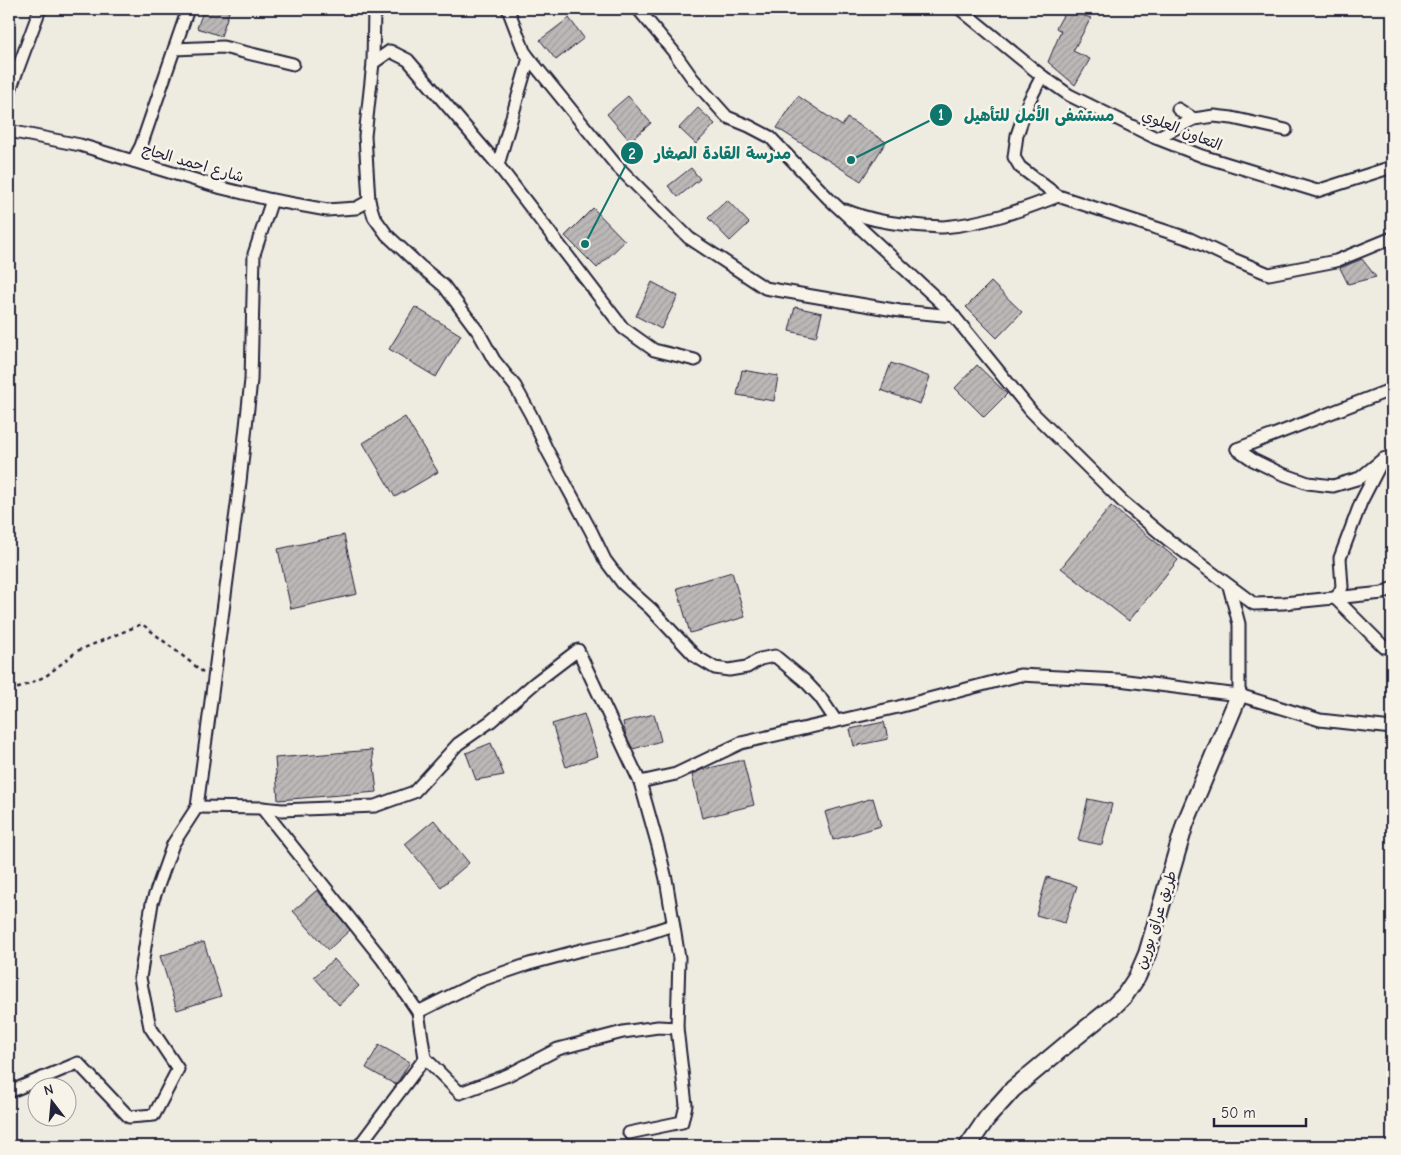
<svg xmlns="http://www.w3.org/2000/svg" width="1401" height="1155" font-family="'Comic Neue','Playpen Sans Arabic',sans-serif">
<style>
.building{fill:url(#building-hatch);stroke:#22223b}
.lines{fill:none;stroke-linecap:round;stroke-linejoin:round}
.street-casing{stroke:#22223b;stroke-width:15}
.secondary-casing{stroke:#22223b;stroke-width:20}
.path{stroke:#22223b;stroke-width:2.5;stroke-dasharray:4 4;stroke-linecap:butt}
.street{stroke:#f7f3e8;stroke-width:11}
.secondary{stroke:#f7f3e8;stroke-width:16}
.labels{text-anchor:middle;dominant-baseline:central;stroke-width:5;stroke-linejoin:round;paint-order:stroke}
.street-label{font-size:15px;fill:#22223b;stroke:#f7f3e8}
.leader{fill:none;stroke:#0f766e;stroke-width:2}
.callout-dot{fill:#0f766e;stroke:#f7f3e8;stroke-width:2}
.mark-label{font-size:15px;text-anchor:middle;font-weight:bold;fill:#fff}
.callout-label{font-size:16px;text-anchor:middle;font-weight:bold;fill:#0f766e;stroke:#f7f3e8;stroke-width:5;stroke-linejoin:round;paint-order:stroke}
</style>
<defs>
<pattern id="building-hatch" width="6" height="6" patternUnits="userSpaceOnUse" patternTransform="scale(1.25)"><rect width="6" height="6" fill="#bbb8b7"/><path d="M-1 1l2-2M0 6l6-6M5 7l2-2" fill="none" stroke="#a09e9e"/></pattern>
</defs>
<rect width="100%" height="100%" fill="#eeebe1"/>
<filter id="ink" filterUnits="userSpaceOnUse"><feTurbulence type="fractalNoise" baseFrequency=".02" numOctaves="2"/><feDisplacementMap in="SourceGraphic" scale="10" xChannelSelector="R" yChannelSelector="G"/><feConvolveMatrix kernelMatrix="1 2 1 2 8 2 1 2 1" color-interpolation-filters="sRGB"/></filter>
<g filter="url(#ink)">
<!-- building -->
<g class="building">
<path d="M204,9H230L221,36L197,28Z"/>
<path d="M1066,10L1091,18L1073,51L1090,59L1075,85L1048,62L1061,31L1056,28Z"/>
<path d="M569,18L584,38L556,60L540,40Z"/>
<path d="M628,96L651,123L630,141L607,114Z"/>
<path d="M798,96L842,126L847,118L886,142L861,181L777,128Z"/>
<path d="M698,108L715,124L696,144L679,128Z"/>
<path d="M691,168L700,179L678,197L668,186Z"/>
<path d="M727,200L749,223L730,241L708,218Z"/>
<path d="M593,208L625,241L597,268L565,236Z"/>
<path d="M1362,259L1376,277L1348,284L1340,268Z"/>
<path d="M652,282L678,296L661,329L636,316Z"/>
<path d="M991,282L1022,312L997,338L966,307Z"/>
<path d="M415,307L461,335L436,377L389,349Z"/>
<path d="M795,307L822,313L816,337L789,331Z"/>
<path d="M891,363L930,377L920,404L881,390Z"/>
<path d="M977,365L1007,394L984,417L955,388Z"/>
<path d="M742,370L778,376L774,401L737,395Z"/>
<path d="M405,417L438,472L395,497L363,443Z"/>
<path d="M1111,506L1178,560L1129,621L1061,568Z"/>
<path d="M344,535L357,594L291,609L278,549Z"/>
<path d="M732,572L745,617L690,633L677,588Z"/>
<path d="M584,714L598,756L566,767L552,724Z"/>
<path d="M654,714L661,741L633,749L626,736L623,722Z"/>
<path d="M884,722L888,739L854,746L850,729Z"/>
<path d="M491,743L504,775L476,780L466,753Z"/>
<path d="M372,750L377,792L278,800L275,758Z"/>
<path d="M743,760L754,805L702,818L692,775L701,770Z"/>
<path d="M873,798L881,826L833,840L825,812Z"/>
<path d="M1088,799L1112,804L1102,845L1078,840Z"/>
<path d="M434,820L469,863L441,887L405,844Z"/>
<path d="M1047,877L1077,886L1065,923L1036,915Z"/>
<path d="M317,890L350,930L328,950L293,911Z"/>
<path d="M204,942L221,996L177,1010L160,956Z"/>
<path d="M334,959L359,986L339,1005L314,977Z"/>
<path d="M379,1045L410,1062L396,1085L366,1068Z"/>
</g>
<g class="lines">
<!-- street casing -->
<g class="street-casing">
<g id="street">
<path d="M508,9L524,51L529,58L616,165L689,238L765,288L900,311L954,316"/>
<path d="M638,9L673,51L693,79L727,117L749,126L770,137L828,198L949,310L1031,411L1123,502L1167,539L1254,604L1284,603L1383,593L1392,588"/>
<path d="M960,9L1042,76L1069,95L1156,138L1202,156L1317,191L1392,167"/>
<path d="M174,49L223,47L293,64"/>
<path d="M373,63L374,9"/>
<path d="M1042,76L1028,103L1017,135L1014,157L1020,167L1058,196L1190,239L1228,257L1269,274L1336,261L1392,238"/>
<path d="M9,99L10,90L40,9"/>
<path d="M1178,109L1194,119"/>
<path d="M9,131L80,145L222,188L272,200L327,210L356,208L369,201"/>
<path d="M1156,138L1194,119L1214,116L1232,118L1286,130"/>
<path d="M133,161L141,146L188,9"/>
<path d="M498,165L529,58"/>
<path d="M845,210C871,221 896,224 924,226C930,226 937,227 943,227C983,224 1022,210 1058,196"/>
<path d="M695,360L654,350L623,328L498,165L408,60L390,51L373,63L365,136L369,201L374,217L387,235L420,266L444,286L479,333L494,360L515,386L531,415L547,450L591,531L605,560L623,584L651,609L695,656L715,668L729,670L747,667L760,659L775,656L804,680L820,697L836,721"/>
<path d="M1237,449L1253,460L1280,473L1308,483L1333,486L1360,478L1383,459L1392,456"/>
<path d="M1237,449L1390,390"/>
<path d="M1229,586L1239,624V695"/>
<path d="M1336,599L1342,587L1340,558L1361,502L1380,465"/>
<path d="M1336,599L1384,647H1392"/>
<path d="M640,782L676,774L741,743L898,707L1020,675L1119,680L1239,695L1320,720L1392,728"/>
<path d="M197,807L262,808L282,810L375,806L414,792L458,744L491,721L536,682L578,650L640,782L658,846L666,879L679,958L677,1028L686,1105L682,1122L629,1133"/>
<path d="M262,808L382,959L418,1012L425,1058L359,1146"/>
<path d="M418,1012L482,980L529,964L581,950L624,941L673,925"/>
<path d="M425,1058L460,1093L508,1075L558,1049L623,1032L658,1027L677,1028"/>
<path d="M9,1092L78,1063L129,1117L154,1115L178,1069L150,1027L140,978L152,903L173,844L197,807L240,482L251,380L254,254L272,200"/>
</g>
</g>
<!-- secondary casing -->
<g class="secondary-casing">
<path id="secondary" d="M968,1146L987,1118L1013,1089L1067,1044L1114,1006L1125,995L1137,977L1147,954L1185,824L1239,695"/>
</g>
<!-- path -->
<path class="path" d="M9,688H19L46,676L77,651L142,624L203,672"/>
<!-- street -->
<use href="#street" class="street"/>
<!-- secondary -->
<use href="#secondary" class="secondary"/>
</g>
</g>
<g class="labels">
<!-- street labels -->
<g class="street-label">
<text transform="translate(1182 130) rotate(22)">التعاون العلوي</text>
<text transform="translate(193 163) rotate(16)">شارع احمد الحاج</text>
<text transform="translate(1156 920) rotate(-72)">طريق عراق بورين</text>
</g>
</g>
<!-- callouts -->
<path class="leader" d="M851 160L941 115M585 244L632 153"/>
<g class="callout-dot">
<circle cx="851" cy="160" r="5"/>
<circle cx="585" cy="244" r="5"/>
<circle cx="941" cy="115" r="12"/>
<circle cx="632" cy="153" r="12"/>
</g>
<g class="mark-label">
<text x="941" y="120">1</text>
<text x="632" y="159">2</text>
</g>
<g class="callout-label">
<text x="1039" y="121">مستشفى الأمل للتأهيل</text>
<text x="723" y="159">مدرسة القادة الصغار</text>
</g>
<!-- margin -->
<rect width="1401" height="1155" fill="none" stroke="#f7f3e8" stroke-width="30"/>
<rect x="15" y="15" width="1371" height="1125" fill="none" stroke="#22223b" stroke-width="2" filter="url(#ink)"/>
<!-- north arrow -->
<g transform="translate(52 1102) rotate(344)"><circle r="24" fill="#f7f3e8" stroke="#a29fa3"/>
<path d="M0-4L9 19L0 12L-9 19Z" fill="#22223b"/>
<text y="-8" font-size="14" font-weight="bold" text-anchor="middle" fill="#22223b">N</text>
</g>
<!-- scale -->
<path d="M1214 1118v8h92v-8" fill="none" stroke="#22223b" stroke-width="2.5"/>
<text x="1221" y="1118" font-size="15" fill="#22223b" stroke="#f7f3e8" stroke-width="4" paint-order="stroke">50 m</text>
</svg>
